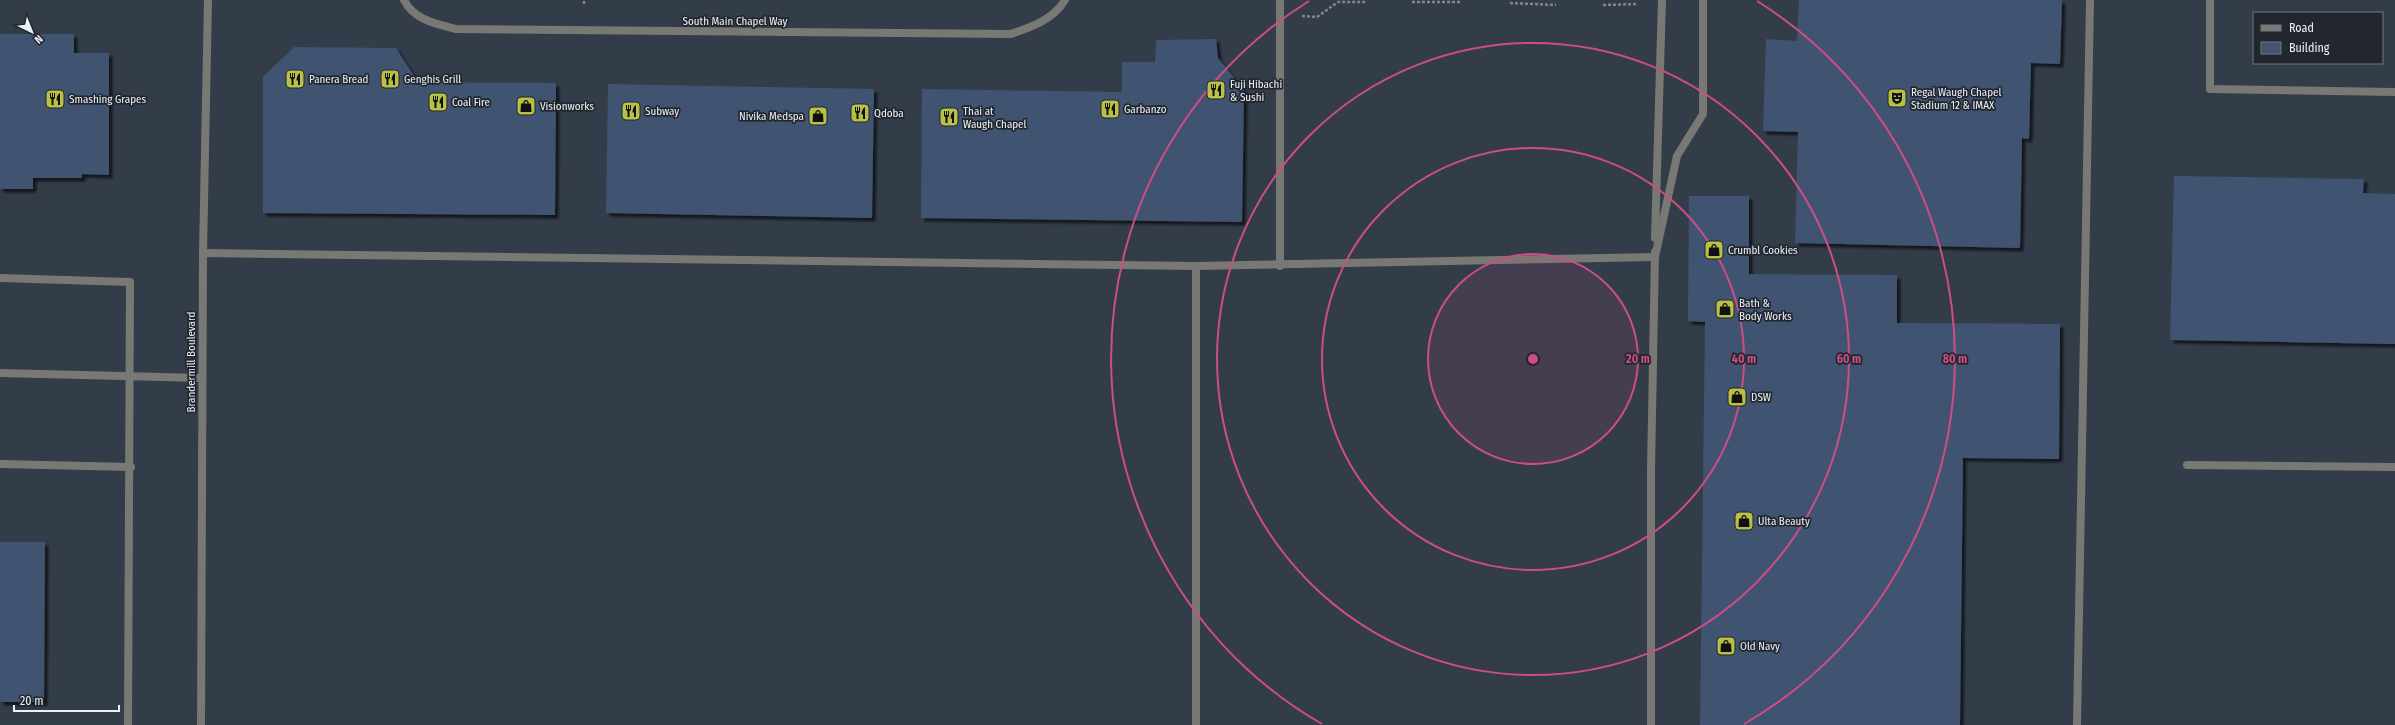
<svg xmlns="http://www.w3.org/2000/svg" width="2395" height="725" font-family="'Fira Sans Condensed',sans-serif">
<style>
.built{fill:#333c49;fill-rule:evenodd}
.building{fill:#41536f;filter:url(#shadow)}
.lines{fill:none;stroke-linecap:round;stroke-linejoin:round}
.path{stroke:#81868d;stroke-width:2.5;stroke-dasharray:3 2;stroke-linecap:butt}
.service{stroke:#787974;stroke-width:8}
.minor{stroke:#787974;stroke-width:8}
.ring{fill:none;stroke:#cd4e82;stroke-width:2}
.labels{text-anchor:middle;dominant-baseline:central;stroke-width:3.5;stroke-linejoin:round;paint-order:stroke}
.street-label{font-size:11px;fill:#edf1f6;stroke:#22272f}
.poi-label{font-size:11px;fill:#edf1f6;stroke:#22272f;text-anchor:start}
.centre{fill:#cd4e82;stroke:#22272f;stroke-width:2}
.ring-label{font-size:12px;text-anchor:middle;font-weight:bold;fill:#cd4e82;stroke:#22272f;stroke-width:3.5;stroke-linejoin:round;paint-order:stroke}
</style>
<defs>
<filter id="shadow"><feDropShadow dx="3.5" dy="3.5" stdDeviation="1" flood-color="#0009"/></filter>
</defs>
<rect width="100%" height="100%" fill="#2b3139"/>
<!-- built -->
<path class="built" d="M0,0H2395V725H0ZM2254,13H2382V63H2254Z"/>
<!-- building -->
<g class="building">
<path d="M1799,0H2062L2060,64L2031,63L2029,139L2022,138L2020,248L1795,243L1798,132L1763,131L1766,39L1797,41Z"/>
<path d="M0,34H74V53H109V175L82,174V178H33V189H0Z"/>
<path d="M1216,39L1218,58L1244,90L1242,222L921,218L922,89L1122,92V62H1155L1156,40Z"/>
<path d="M294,47L396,48L418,82L556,83L555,215L263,213V77Z"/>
<path d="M608,84L874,89L872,218L606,213Z"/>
<path d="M2174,176L2364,179L2363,193L2395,194V344L2170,340Z"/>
<path d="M1689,196H1749V274L1897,275V323L2060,324L2059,459L1963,458L1960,725H1700L1705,322L1688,321Z"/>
<path d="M0,542H45L44,702H0Z"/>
</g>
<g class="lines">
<!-- path -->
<g class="path">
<path d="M1412,2H1460"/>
<path d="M1510,3L1556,5"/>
<path d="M584,4V0"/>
<path d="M1603,5L1638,4"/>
<path d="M1302,16L1317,17L1338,2H1367"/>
</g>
<!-- service -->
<g class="service">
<path d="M1280,0V266"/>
<path d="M2210,0V89L2395,92"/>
<path d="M1655,238L1662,0"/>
<path d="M203,253L1196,266L1655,257L1677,156L1703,114V0"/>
<path d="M0,278L130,282L128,725"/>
<path d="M0,373L202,378"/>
<path d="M0,464L131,467"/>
<path d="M2187,465L2395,467"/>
<path d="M1196,725V266"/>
<path d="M1651,725V471L1655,252"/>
<path d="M2077,725L2090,0"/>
</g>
<!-- minor -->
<g class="minor">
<path d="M404,0C414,20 436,24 456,29L1011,34C1031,27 1053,20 1065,0"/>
<path d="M201,725L203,253L208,0"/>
</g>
</g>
<!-- distance rings -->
<circle cx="1533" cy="359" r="105" fill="#cd4e82" fill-opacity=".12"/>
<g class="ring">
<circle cx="1533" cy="359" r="105"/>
<circle cx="1533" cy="359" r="211"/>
<circle cx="1533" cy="359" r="316"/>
<path d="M1322 724A422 422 0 0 1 1309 1M1757 1A422 422 0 0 1 1744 724"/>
</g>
<!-- icons -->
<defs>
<g id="restaurant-square" transform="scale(1)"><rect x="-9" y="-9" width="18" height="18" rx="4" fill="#b9c046" stroke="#22272f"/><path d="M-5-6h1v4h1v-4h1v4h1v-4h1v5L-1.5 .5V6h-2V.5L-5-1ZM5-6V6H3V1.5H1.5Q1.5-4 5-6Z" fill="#111"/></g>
<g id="theatre-square" transform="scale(1)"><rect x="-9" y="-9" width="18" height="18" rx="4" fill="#b9c046" stroke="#22272f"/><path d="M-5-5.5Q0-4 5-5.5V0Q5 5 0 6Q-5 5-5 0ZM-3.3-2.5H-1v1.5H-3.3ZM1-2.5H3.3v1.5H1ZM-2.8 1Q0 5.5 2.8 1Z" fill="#111"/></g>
<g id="shop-square" transform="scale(1)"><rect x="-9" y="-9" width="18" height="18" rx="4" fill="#b9c046" stroke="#22272f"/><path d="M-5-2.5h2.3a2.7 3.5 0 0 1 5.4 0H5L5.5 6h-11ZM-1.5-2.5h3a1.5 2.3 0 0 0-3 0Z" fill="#111"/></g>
</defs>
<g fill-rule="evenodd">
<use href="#restaurant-square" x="295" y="79"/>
<use href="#restaurant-square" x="390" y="79"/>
<use href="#restaurant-square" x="1216" y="90"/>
<use href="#theatre-square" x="1897" y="98"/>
<use href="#restaurant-square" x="55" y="99"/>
<use href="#restaurant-square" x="438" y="102"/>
<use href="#shop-square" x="526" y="106"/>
<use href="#restaurant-square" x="1110" y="109"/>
<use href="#restaurant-square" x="631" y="111"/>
<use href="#restaurant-square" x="860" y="113"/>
<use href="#shop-square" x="818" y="116"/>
<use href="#restaurant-square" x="949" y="117"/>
<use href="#shop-square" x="1714" y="250"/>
<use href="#shop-square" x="1725" y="309"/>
<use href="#shop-square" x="1737" y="397"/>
<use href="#shop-square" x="1744" y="521"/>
<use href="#shop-square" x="1726" y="646"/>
</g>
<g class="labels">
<!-- street labels -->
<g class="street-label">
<text x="735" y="21">South Main Chapel Way</text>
<text transform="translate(191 362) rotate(-90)">Brandermill Boulevard</text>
</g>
<!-- poi labels -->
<g class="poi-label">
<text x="309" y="79">Panera Bread</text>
<text x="404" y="79">Genghis Grill</text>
<text x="1230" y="84">Fuji Hibachi<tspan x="1230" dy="13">&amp; Sushi</tspan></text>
<text x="1911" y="92">Regal Waugh Chapel<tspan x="1911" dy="13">Stadium 12 &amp; IMAX</tspan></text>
<text x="69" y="99">Smashing Grapes</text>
<text x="452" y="102">Coal Fire</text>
<text x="540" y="106">Visionworks</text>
<text x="1124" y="109">Garbanzo</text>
<text x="645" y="111">Subway</text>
<text x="963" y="111">Thai at<tspan x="963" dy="13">Waugh Chapel</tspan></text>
<text x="874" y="113">Qdoba</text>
<text x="804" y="116" text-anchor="end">Nivika Medspa</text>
<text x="1728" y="250">Crumbl Cookies</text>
<text x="1739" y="303">Bath &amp;<tspan x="1739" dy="13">Body Works</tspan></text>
<text x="1751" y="397">DSW</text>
<text x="1758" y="521">Ulta Beauty</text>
<text x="1740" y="646">Old Navy</text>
</g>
</g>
<circle cx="1533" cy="359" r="6" class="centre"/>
<g class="ring-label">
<text x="1638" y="363">20 m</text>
<text x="1744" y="363">40 m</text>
<text x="1849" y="363">60 m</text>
<text x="1955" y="363">80 m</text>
</g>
<!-- legend -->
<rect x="2253" y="12" width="130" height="52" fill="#22272f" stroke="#73787f"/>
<rect x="2261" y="25" width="20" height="6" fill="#787974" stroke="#73787f"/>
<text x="2289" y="32" font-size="12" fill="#edf1f6">Road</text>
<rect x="2261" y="42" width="20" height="12" fill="#41536f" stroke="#73787f"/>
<text x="2289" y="52" font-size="12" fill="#edf1f6">Building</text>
<!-- north arrow -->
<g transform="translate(32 32) rotate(137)" stroke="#22272f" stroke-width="3" paint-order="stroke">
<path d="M0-3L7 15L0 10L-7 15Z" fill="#edf1f6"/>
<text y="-6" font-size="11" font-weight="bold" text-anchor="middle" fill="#edf1f6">N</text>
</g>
<!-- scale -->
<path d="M14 705v6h105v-6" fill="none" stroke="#edf1f6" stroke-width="2"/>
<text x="20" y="705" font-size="12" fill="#edf1f6" stroke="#22272f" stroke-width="3" paint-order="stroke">20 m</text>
</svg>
